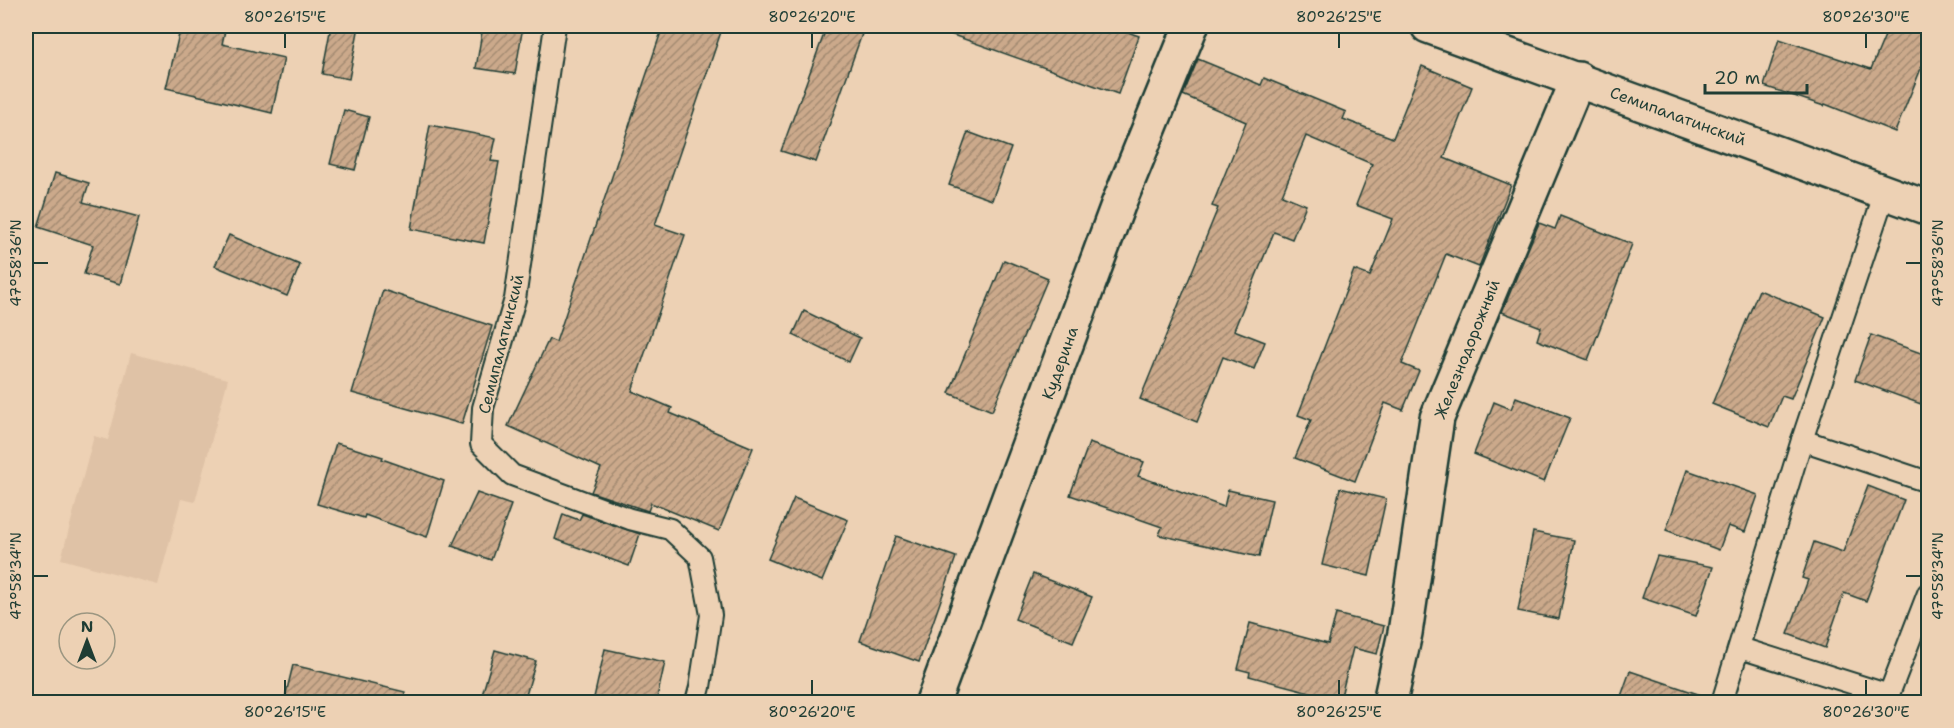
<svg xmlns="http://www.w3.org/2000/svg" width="1954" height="728" font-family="'Shantell Sans',sans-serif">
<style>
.built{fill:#dfc2a6}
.building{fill:url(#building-hatch);stroke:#1f3d34;stroke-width:1.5}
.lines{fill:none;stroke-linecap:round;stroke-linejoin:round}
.lane-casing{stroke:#1f3d34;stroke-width:24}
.street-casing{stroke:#1f3d34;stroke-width:38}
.secondary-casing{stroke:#1f3d34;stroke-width:38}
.lane{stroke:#edd1b4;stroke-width:20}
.street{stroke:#edd1b4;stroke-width:33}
.secondary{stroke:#edd1b4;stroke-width:33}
.ticks{fill:none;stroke:#1f3d34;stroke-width:2}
.labels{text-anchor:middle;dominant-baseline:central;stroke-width:4.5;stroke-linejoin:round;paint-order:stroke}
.street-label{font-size:16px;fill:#1f3d34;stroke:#edd1b4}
.neatline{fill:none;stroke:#1f3d34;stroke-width:2}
.ticks-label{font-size:15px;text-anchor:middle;fill:#1f3d34}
</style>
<defs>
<pattern id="building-hatch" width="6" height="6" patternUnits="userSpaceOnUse" patternTransform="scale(1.5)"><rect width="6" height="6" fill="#cba98b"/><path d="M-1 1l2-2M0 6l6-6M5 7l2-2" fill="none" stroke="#a48b72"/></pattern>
</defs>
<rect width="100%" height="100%" fill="#edd1b4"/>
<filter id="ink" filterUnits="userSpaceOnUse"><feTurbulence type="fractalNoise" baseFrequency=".0167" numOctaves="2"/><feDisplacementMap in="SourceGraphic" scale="12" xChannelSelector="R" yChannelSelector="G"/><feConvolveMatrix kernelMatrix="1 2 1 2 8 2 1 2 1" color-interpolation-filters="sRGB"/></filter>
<g filter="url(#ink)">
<!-- built -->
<path class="built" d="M131,353L228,379L195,502L181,499L158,585L61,559L94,436L108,440Z"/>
<!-- building -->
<g class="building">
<path d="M181,26H226L222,44L284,58L272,113L166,88Z"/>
<path d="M331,26H359L349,79L322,74Z"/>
<path d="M483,26H523L515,74L476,68Z"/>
<path d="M663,26H723L655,225L685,235L632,391L672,408L670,413L753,448L719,531L651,503L648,511L591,492L601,468L508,426L549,339L556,342Z"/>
<path d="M827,26H839L862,34L816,162L781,151Z"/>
<path d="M937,26H1110L1139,36L1118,94L936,29Z"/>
<path d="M1889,26H1929V49L1895,132L1825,104L1824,106L1764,86L1779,39L1871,69Z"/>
<path d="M1198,59L1261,85L1264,78L1346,112L1343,119L1393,138L1422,66L1472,87L1444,158L1511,185L1479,267L1446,254L1402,364L1419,371L1403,410L1385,403L1355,481L1295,458L1311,420L1298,415L1354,270L1370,276L1393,219L1356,205L1372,164L1306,136L1282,195L1306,205L1292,239L1274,232L1234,330L1265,342L1254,369L1223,357L1197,422L1140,399L1218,208L1212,206L1246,122L1183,95Z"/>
<path d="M344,110L369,117L355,170L330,164Z"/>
<path d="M430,125L496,138L491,161L499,162L484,243L411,229Z"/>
<path d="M968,132L1011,148L992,200L949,185Z"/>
<path d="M55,173L89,183L83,202L139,217L120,284L84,274L93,245L38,227Z"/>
<path d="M1560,216L1632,244L1588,360L1537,340L1541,327L1502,312L1539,223L1555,229Z"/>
<path d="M229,235L300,265L287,296L215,266Z"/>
<path d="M1004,260L1048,278L992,411L949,393Z"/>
<path d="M383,290L492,326L462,424L352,393Z"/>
<path d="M1759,290L1825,317L1791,399L1782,396L1769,427L1712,404Z"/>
<path d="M804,311L860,338L849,362L793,335Z"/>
<path d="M1871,335L1929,356V407L1855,380Z"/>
<path d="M1516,397L1570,418L1544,482L1474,454L1494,402L1511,409Z"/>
<path d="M336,443L383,457L382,459L444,481L427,537L365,515L364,518L317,504Z"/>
<path d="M1089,443L1144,462L1138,476L1224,507L1228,490L1272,500L1259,557L1159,535L1162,527L1070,495Z"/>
<path d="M1687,470L1758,495L1745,532L1728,526L1719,550L1666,530Z"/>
<path d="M1868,486L1904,500L1866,601L1844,593L1825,648L1788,634L1808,580L1802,578L1814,542L1843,552Z"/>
<path d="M1340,488L1386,499L1369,576L1322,565Z"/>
<path d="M477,493L511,505L491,560L452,546Z"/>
<path d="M794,498L848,520L822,581L768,559Z"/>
<path d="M563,514L579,520L582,514L640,534L629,566L555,539Z"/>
<path d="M1533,532L1574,540L1559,619L1518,611Z"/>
<path d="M896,536L956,557L919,662L860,641Z"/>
<path d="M1657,556L1713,567L1696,616L1642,598Z"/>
<path d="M1033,574L1092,597L1073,642L1015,619Z"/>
<path d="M1336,614L1384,626L1377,654L1353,648L1340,700L1249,676L1250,672L1238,669L1250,623L1328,644Z"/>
<path d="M605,649L665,662L656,702H593Z"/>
<path d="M495,650L536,661L524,702H480Z"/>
<path d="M293,665L405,692L404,702H284Z"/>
<path d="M1630,671L1710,698L1709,702H1619Z"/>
</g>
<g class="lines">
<!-- lane casing -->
<g class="lane-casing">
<g id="lane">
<path d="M555,26L515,299L483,408L481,444L512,475L630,519L670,529L700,557L711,615L700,687L696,702"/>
<path d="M1802,440L1928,482"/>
<path d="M1740,648L1889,695"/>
<path d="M1722,702L1802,440L1885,192"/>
<path d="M1886,702L1928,593"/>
</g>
</g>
<!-- street casing -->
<g class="street-casing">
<g id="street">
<path d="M1428,26L1928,208"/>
<path d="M1390,702L1405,633L1437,418L1578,79"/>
</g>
</g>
<!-- secondary casing -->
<g class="secondary-casing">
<path id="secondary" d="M933,702L1118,205L1191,26"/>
</g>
<!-- lane -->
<use href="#lane" class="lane"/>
<!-- street -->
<use href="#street" class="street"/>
<!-- secondary -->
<use href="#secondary" class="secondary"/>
</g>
</g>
<!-- ticks -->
<path class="ticks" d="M285,33V48M812,33V48M1339,33V48M1866,33V48M33,263H48M1906,263H1921M33,576H48M1906,576H1921M285,680V695M812,680V695M1339,680V695M1866,680V695"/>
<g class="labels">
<!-- street labels -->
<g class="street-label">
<text transform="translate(1678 116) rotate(20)">Семипалатинский</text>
<text transform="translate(501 344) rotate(-76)">Семипалатинский</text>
<text transform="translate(1467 349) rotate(-68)">Железнодорожный</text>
<text transform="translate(1060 363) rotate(-70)">Кудерина</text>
</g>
</g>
<!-- margin -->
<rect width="1954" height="728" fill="none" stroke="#edd1b4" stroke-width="66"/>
<!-- north arrow -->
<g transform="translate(87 641)"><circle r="28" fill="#edd1b4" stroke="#9b9681" stroke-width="1.5"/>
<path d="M0-4.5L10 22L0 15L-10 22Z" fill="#1f3d34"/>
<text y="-9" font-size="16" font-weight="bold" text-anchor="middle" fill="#1f3d34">N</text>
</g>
<!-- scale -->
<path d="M1705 84v9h102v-9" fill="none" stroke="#1f3d34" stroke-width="3"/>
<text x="1714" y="84" font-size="18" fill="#1f3d34" stroke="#edd1b4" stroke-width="4.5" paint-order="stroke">20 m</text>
<rect x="33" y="33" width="1888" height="662" class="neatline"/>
<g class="ticks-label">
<text x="285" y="22">80°26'15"E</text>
<text x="812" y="22">80°26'20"E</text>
<text x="1339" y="22">80°26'25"E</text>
<text x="1866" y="22">80°26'30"E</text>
<text transform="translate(16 263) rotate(-90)" y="5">47°58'36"N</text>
<text transform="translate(1938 263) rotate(-90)" y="5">47°58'36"N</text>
<text transform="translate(16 576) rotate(-90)" y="5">47°58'34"N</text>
<text transform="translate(1938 576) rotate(-90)" y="5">47°58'34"N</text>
<text x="285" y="717">80°26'15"E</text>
<text x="812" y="717">80°26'20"E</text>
<text x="1339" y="717">80°26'25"E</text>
<text x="1866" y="717">80°26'30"E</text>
</g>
</svg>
